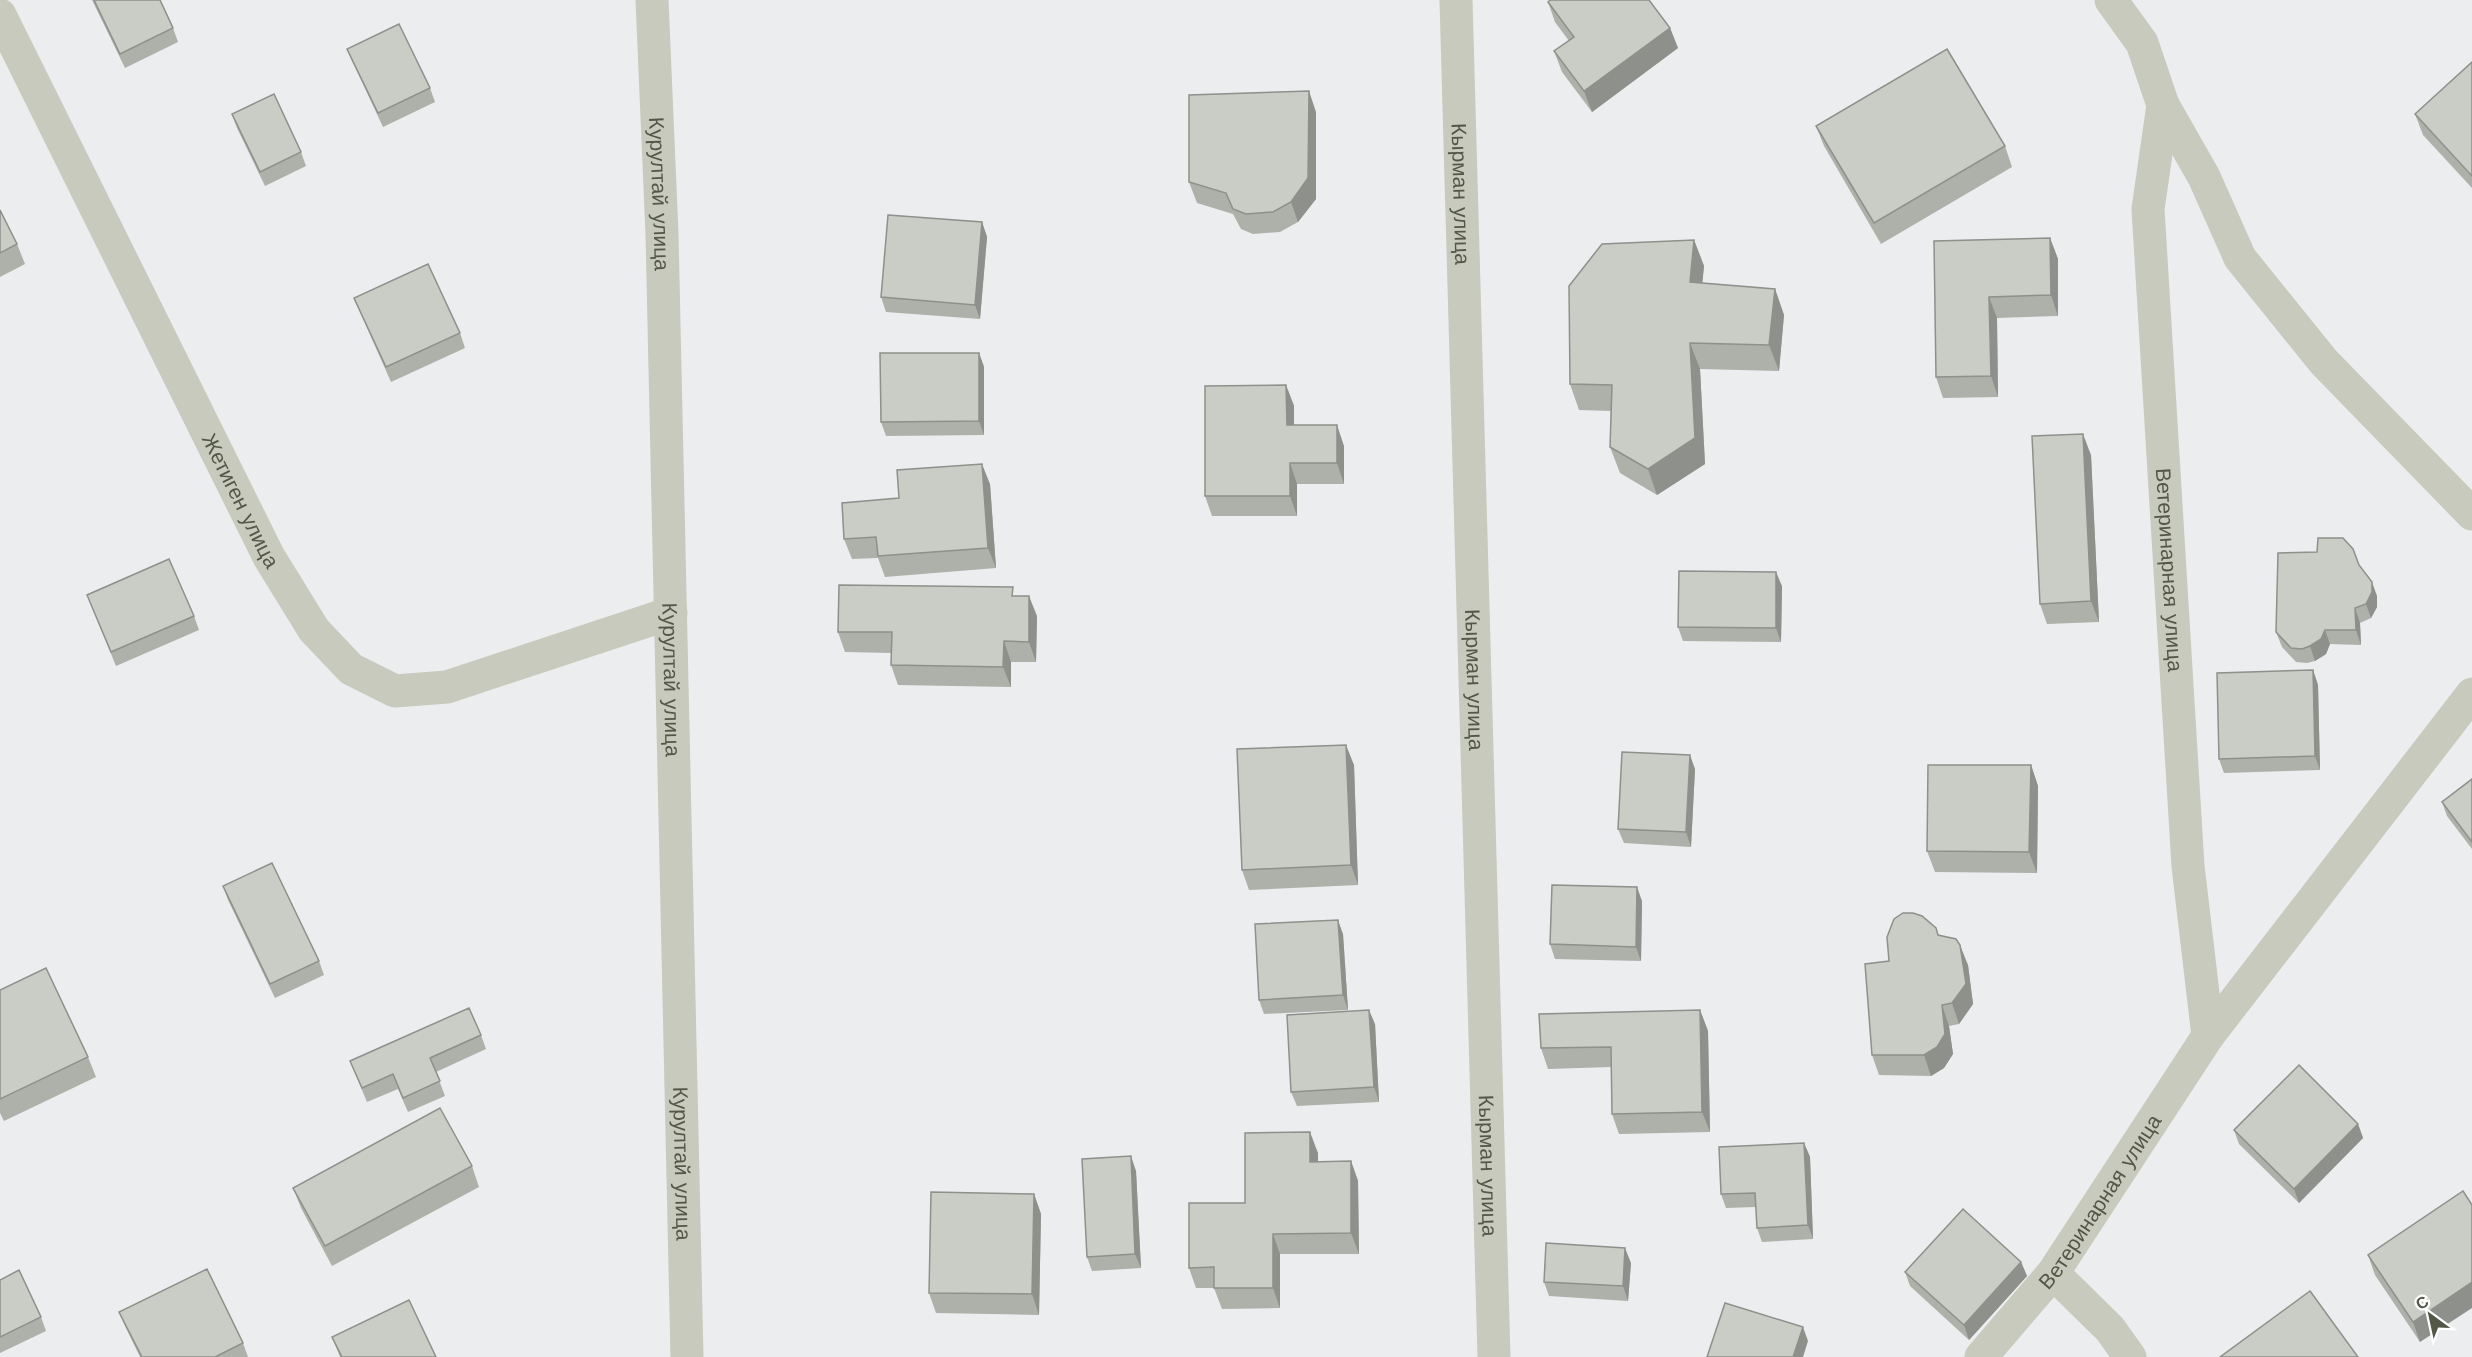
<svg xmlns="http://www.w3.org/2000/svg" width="2472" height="1357" font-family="'Work Sans',sans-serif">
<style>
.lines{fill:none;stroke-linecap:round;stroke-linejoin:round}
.minor{stroke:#c7cabc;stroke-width:33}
.wall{fill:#aeb0aa}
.shaded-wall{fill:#8d908b}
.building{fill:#cacdc6;stroke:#8d908b;stroke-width:1.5}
.labels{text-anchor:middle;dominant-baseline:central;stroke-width:4.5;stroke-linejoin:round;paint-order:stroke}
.street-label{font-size:21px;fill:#535746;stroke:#fff}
</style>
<rect width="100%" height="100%" fill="#ecedef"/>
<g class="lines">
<!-- minor -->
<g class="minor">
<path id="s1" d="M652,0L662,234L687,1357"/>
<path id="s2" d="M1456,0L1494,1357"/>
<path id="s3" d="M2111,0L2142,43L2163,105L2148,209L2188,866L2208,1036"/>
<path id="s4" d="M0,15L269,557L314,630L351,669L395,691L447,687L671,613"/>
<path d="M2163,105L2204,177L2240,258L2324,362L2472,514"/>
<path d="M2053,1273L2110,1329L2130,1357"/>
<path id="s5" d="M1981,1357L2053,1273L2208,1036L2472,694"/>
</g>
</g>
<!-- wall -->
<g class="wall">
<path d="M92,0H160L173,28L178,42L125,68Z"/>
<path d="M1548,2L1670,28L1678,48L1592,112L1562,72L1554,51L1569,41L1555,22Z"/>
<path d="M347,49L430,88L435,102L383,127L353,63Z"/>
<path d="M2472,62V188L2423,135L2415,114Z"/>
<path d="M1316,112V199L1298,222L1280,232L1253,234L1241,229L1233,214L1197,203L1189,182Z"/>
<path d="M232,114L301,152L306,166L265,186L237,128Z"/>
<path d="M1816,126L2005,146L2012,167L1881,244L1824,146Z"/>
<path d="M0,210L17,244L25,264L0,277Z"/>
<path d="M982,222L987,237L980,319L886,312L881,297Z"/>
<path d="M2050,238L2058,259V316L1997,318L1998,397L1943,398L1936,377L1934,241Z"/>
<path d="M1694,240L1704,266L1702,283L1775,289L1784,315L1779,371L1700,369L1705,464L1657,495L1620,473L1610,447L1611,411L1579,410L1570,384Z"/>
<path d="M354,298L460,333L465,348L391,382L360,312Z"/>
<path d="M979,353L984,367V435L886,436L881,422Z"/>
<path d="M1286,385L1294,406V425L1344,446V484H1297V516H1212L1205,496Z"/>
<path d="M2091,455L2099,622L2047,624L2040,604Z"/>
<path d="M990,484L996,568L885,577L878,558L852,559L844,539L899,498Z"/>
<path d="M2359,565L2377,596V607L2371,618L2360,623L2361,645L2330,644L2326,654L2315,661L2307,663L2296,662L2282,647L2276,632Z"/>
<path d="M1782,586L1781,642L1683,641L1678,627Z"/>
<path d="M87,595L194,616L199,630L116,666Z"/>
<path d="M1016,596L1037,616L1036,662H1011V687L898,685L891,665V653L845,652L838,632Z"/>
<path d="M2313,670L2318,685L2320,770L2224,773L2219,759Z"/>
<path d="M1354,765L1358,885L1249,890L1242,870Z"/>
<path d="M2031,765L2038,786L2037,873L1935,872L1927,851Z"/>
<path d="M1695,769L1691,847L1624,843L1618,829Z"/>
<path d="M2472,779V849L2447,816L2442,802Z"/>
<path d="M223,886L319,961L324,975L275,998L228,900Z"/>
<path d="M1642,901L1641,961L1555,959L1550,944Z"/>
<path d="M1343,934L1348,1010L1264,1014L1259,1000Z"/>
<path d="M1938,935L1968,965L1973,1004L1959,1024L1949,1026L1953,1054L1944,1068L1931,1076L1879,1075L1872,1055L1889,961Z"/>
<path d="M0,990L88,1057L96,1077L4,1121L0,1113Z"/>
<path d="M1700,1010L1708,1031L1710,1132L1619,1134L1612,1114L1611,1067L1548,1069L1541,1048Z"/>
<path d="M1375,1024L1379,1102L1297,1106L1291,1092Z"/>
<path d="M481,1035L486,1049L436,1072L445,1096L408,1112L398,1089L367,1102L350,1061Z"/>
<path d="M2358,1124L2363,1138L2299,1203L2239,1144L2234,1130Z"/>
<path d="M1804,1143L1810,1157L1813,1239L1762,1242L1757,1228L1756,1207L1726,1208L1721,1194Z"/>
<path d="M1318,1153V1162L1351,1161L1358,1181L1359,1254H1280V1308L1222,1309L1214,1288H1196L1189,1268L1245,1203Z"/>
<path d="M472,1166L479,1187L332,1266L301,1208L293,1188Z"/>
<path d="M1136,1171L1141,1268L1092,1271L1087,1257Z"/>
<path d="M2463,1191L2420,1342L2375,1275L2368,1255Z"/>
<path d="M1034,1194L1041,1214L1039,1315L936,1313L929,1293Z"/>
<path d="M2021,1262L2027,1276L1969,1340L1910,1286L1905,1272Z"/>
<path d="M1631,1263L1628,1301L1549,1296L1544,1282Z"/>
<path d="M0,1280L41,1317L46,1331L0,1353Z"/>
<path d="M119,1312L243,1343L248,1357H140L125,1326Z"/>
<path d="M332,1337L436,1357H340Z"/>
</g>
<!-- shaded-wall -->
<g class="shaded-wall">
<path d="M1670,28L1678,48L1592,112L1584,91Z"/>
<path d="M1309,91L1316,112V199L1298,222L1291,202Z"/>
<path d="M982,222L987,237L980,319L975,305Z"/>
<path d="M2050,238L2058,259V316L2051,295Z"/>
<path d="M1694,240L1704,266L1700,308L1690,282Z"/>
<path d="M1775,289L1784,315L1779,371L1769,345Z"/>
<path d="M1989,297L1997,318L1998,397L1991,376Z"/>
<path d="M1690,343L1700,369L1705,464L1657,495L1648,469Z"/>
<path d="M979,353L984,367V435L979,421Z"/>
<path d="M1286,385L1294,406V446L1287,425Z"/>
<path d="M1337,425L1344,446V484L1337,463Z"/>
<path d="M2083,434L2091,455L2099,622L2091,601Z"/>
<path d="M1290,463L1297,484V516L1290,496Z"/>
<path d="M982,464L990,484L996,568L988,548Z"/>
<path d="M1776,572L1782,586L1781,642L1776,628Z"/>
<path d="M2372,582L2377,596V607L2371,618L2366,604Z"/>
<path d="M1029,596L1037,616L1036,662L1029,642Z"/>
<path d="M2355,608L2360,623L2361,645L2356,630Z"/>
<path d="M2325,630L2330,644L2326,654L2315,661L2310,646Z"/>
<path d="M1004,641L1011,662V687L1003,667Z"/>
<path d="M2313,670L2318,685L2320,770L2315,756Z"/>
<path d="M1346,745L1354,765L1358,885L1351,865Z"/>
<path d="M1690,755L1695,769L1691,847L1686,832Z"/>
<path d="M2031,765L2038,786L2037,873L2029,852Z"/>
<path d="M1637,887L1642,901L1641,961L1636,947Z"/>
<path d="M1338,920L1343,934L1348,1010L1343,995Z"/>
<path d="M1960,945L1968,965L1973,1004L1959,1024L1952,1003Z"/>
<path d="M1942,1005L1949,1026L1953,1054L1944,1068L1931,1076L1924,1055Z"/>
<path d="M1369,1010L1375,1024L1379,1102L1374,1087Z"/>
<path d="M1700,1010L1708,1031L1710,1132L1702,1112Z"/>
<path d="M2358,1124L2363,1138L2299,1203L2294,1189Z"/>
<path d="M1310,1132L1318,1153V1182L1310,1162Z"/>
<path d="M1804,1143L1810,1157L1813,1239L1808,1225Z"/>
<path d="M1131,1156L1136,1171L1141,1268L1135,1254Z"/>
<path d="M1351,1161L1358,1181L1359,1254L1351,1233Z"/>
<path d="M1034,1194L1041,1214L1039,1315L1032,1294Z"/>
<path d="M1273,1234L1280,1254V1308L1273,1288Z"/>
<path d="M1625,1248L1631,1263L1628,1301L1623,1286Z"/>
<path d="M2021,1262L2027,1276L1969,1340L1964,1325Z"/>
<path d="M2472,1282V1308L2420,1342L2413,1322Z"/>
<path d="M1803,1327L1808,1341L1803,1357H1793Z"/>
</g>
<!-- building -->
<g class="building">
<path d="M94,0H160L173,28L120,54Z"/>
<path d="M1550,0H1649L1670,28L1584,91L1554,51L1574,37L1548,2Z"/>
<path d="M399,24L430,88L378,113L347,49Z"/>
<path d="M1947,49L2005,146L1874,223L1816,126Z"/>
<path d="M2472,62V176L2415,114Z"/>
<path d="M1309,91L1308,178L1291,202L1273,212L1246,214L1233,209L1226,193L1189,182V95Z"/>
<path d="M274,94L301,152L260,172L232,114Z"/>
<path d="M0,210L17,244L0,253Z"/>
<path d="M888,215L982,222L975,305L881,297Z"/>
<path d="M2050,238L2051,295L1989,297L1991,376L1936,377L1934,241Z"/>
<path d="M1694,240L1690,282L1775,289L1769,345L1690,343L1695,438L1648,469L1610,447L1612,385L1570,384L1569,286L1602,244Z"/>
<path d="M428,264L460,333L386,367L354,298Z"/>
<path d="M880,353H979V421L881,422Z"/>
<path d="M1286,385L1287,425H1337V463H1290V496H1205V386Z"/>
<path d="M2083,434L2091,601L2040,604L2032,436Z"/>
<path d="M982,464L988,548L878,556L876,537L844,539L842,503L899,498L897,470Z"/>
<path d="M2318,538H2343L2353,549L2359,565L2372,582V592L2366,604L2355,608L2356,630H2325L2321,639L2310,646L2302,649L2291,648L2276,632L2278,553L2317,552Z"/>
<path d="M169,559L194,616L111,652L87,595Z"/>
<path d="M1679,571L1776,572V628L1678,627Z"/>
<path d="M839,585L1013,587L1012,596H1029V642L1004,641L1003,667L891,665L892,632H838Z"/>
<path d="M2313,670L2315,756L2219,759L2217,673Z"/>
<path d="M1346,745L1351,865L1242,870L1237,749Z"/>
<path d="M1622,752L1690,755L1686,832L1618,829Z"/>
<path d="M1928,765H2031L2029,852L1927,851Z"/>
<path d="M2472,779V842L2442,802Z"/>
<path d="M272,863L319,961L270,984L223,886Z"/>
<path d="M1552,885L1637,887L1636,947L1550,944Z"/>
<path d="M1903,913H1913L1922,916L1936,928L1938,935L1956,939L1960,945L1966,984L1952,1003L1942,1005L1945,1034L1937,1047L1924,1055H1872L1865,964L1889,961L1887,937L1894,919Z"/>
<path d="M1338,920L1343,995L1259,1000L1255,924Z"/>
<path d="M46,968L88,1057L0,1099V990Z"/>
<path d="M469,1008L481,1035L430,1058L440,1081L403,1098L393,1074L362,1088L350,1061Z"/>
<path d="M1369,1010L1374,1087L1291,1092L1287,1015Z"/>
<path d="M1700,1010L1702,1112L1612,1114L1611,1047L1541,1048L1539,1014Z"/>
<path d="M2299,1065L2358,1124L2294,1189L2234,1130Z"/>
<path d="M440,1108L472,1166L325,1246L293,1188Z"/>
<path d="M1310,1132V1162L1351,1161V1233L1273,1234V1288H1214V1267L1189,1268V1203H1245V1133Z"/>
<path d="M1804,1143L1808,1225L1757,1228L1755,1193L1721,1194L1719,1147Z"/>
<path d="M1131,1156L1135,1254L1087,1257L1082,1159Z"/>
<path d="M2463,1191L2472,1205V1282L2413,1322L2368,1255Z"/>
<path d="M931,1192L1034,1194L1032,1294L929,1293Z"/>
<path d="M1963,1209L2021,1262L1964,1325L1905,1272Z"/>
<path d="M1546,1243L1625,1248L1623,1286L1544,1282Z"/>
<path d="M207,1269L243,1343L215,1357H142L119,1312Z"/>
<path d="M19,1270L41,1317L0,1337V1280Z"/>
<path d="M2310,1291L2358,1357H2220Z"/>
<path d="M409,1300L436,1357H342L332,1337Z"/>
<path d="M1725,1303L1803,1327L1793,1357H1707Z"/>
</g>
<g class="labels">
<!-- street labels -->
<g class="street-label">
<text stroke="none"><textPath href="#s1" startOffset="194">Курултай улица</textPath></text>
<text stroke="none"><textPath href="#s2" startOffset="194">Кырман улица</textPath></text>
<text stroke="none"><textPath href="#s4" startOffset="542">Жетиген улица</textPath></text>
<text stroke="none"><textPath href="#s3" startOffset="585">Ветеринарная улица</textPath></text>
<text stroke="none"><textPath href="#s1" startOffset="680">Курултай улица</textPath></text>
<text stroke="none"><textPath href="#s2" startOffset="680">Кырман улица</textPath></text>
<text stroke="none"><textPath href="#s1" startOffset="1164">Курултай улица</textPath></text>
<text stroke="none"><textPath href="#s2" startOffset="1166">Кырман улица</textPath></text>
<text stroke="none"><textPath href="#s5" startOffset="196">Ветеринарная улица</textPath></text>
</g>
</g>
<!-- north arrow -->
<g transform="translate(2430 1315) rotate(327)" stroke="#ffffff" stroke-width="4.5" paint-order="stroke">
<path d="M0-4.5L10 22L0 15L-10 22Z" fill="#535746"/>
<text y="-9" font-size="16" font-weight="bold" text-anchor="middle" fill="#535746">С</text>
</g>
</svg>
